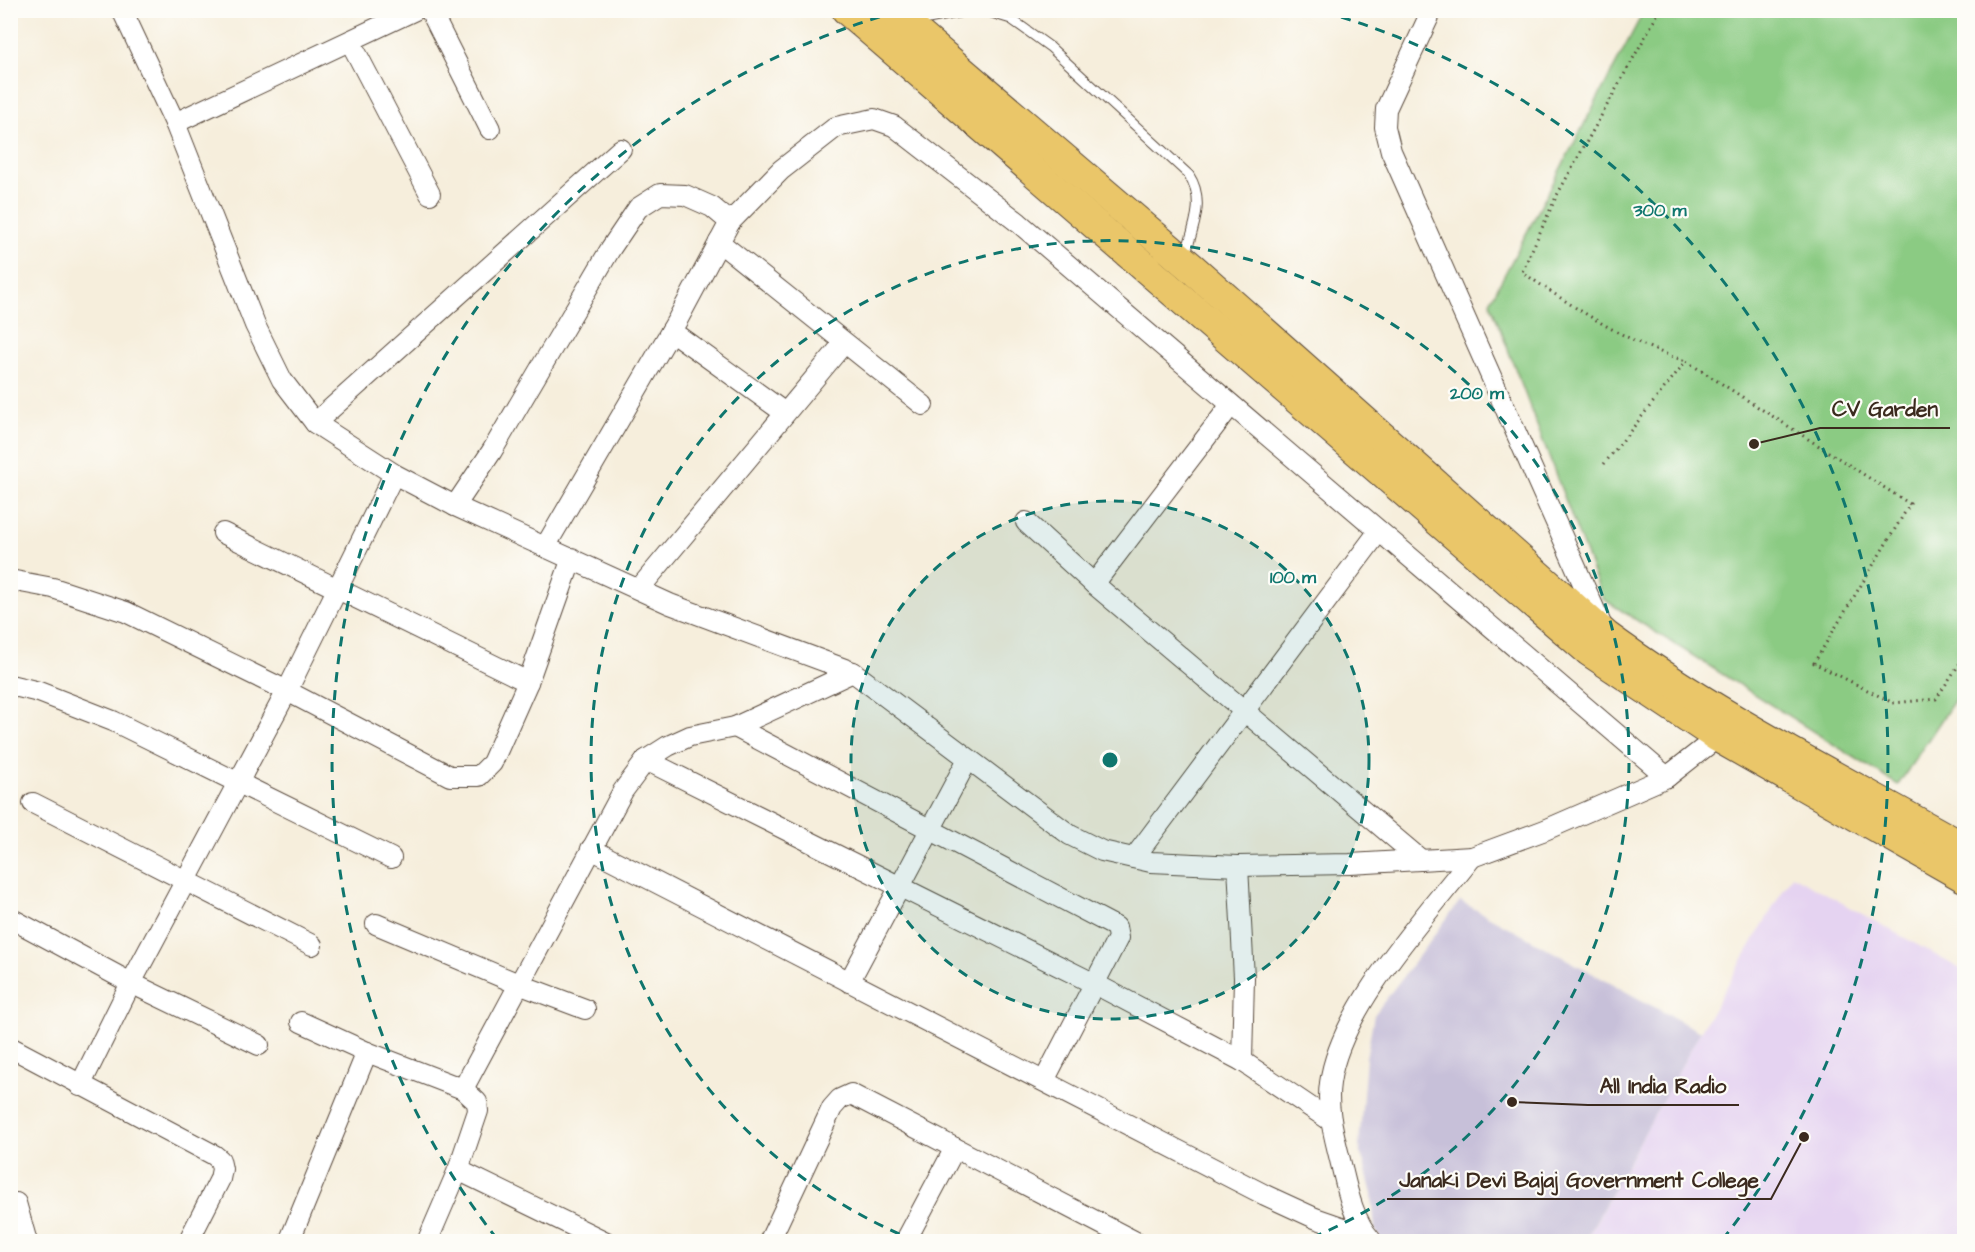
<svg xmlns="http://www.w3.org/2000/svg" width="1975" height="1252" font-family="'Architects Daughter',sans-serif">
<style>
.built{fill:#e5d3f1}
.industrial{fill:#c7c0d9}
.park{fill:#8bcb83;stroke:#637a50;stroke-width:1.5}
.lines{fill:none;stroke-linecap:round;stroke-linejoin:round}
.lane-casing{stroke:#57473a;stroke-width:11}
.street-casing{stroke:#57473a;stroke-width:22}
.primary-casing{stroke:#57473a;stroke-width:32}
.path{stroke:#57473a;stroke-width:3;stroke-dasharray:1.5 4.5;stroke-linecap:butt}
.lane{stroke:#fff;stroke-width:9}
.street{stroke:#fff;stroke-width:20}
.primary{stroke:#eac669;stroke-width:30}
.ring{fill:none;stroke:#0f766e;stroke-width:3;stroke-dasharray:10 8}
.centre{fill:#0f766e;stroke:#fdfcf7;stroke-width:3}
.ring-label{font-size:18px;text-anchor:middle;font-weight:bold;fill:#0f766e;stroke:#fdfcf7;stroke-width:4.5;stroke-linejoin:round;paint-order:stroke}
.leader{fill:none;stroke:#3b2a1e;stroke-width:2}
.callout-dot{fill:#3b2a1e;stroke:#fdfcf7;stroke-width:2}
.callout-label{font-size:21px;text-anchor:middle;font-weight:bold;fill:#3b2a1e;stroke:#fdfcf7;stroke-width:4.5;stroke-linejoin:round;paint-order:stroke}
</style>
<rect width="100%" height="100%" fill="#fdfcf7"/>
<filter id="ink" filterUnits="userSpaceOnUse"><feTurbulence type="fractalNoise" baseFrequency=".0167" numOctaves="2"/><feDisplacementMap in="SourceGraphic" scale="12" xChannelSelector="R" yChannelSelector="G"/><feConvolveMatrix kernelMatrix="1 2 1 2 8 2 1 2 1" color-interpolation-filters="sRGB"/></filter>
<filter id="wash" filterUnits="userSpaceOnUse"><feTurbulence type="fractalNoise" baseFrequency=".008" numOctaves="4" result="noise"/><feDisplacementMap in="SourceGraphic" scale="24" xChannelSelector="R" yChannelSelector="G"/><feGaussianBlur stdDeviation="1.35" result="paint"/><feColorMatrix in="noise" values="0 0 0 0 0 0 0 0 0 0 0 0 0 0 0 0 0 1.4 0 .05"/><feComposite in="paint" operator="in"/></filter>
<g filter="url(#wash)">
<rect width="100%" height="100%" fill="#f6eedc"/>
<!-- built -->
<path class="built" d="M1792,875L1964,971V1241L1585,1242L1700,1032Z"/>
<!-- industrial -->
<path class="industrial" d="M1460,901L1700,1032L1585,1241H1383L1375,1230L1372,1194L1359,1145L1366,1058L1374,1015Z"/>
<!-- park -->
<path class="park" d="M1644,11H1964V686L1898,785L1603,599L1490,302Z"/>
</g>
<g filter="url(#ink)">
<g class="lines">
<!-- lane casing -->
<g class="lane-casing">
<g id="lane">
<path d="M982,10L1011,19L1050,47L1189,175C1206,201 1193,228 1185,256"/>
<path d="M914,22L972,10"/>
</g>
</g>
<!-- street casing -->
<g class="street-casing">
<g id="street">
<path d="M122,10L175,123L255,325L282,380L315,423L394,474L455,506L670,604L853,672L1070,835L1102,851L1151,862L1238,866L1350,864L1472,857L1545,830L1667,777L1718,737L1723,729"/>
<path d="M430,10L490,129"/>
<path d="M1432,10L1386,109L1385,127L1391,151L1601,624"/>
<path d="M350,41L430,194"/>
<path d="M175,123L415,10"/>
<path d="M719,242L923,405"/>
<path d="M671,331L785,413"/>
<path d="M315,423L621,149"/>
<path d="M455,506L492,451L611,248L638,208L660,194L685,195L712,207L730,222"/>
<path d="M1026,522L1094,584L1421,860"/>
<path d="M223,533L528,682"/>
<path d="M545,547L678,319L730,222L781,170L836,127L874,119L894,126L1019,223L1667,777"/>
<path d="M10,580L53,588L126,612L287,691L450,776H479L492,763L528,682L572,558"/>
<path d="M1094,584L1231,405"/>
<path d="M639,589L844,343"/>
<path d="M10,685L39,692L113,721L391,858"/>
<path d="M735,727L1116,927L1118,938L1044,1081"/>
<path d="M646,760L1095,984L1242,1061L1331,1121"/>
<path d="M33,803L312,945"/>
<path d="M591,849L1265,1195L1315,1218L1367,1236"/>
<path d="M1134,858L1379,531"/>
<path d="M1238,866L1244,978L1242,1061"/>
<path d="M10,918L131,983L259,1045"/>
<path d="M376,924L521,985L585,1009"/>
<path d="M849,982L968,759"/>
<path d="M301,1022L367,1052L463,1089L477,1102L478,1111L458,1170L427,1242"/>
<path d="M10,1047L214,1155L220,1160L222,1169L220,1179L188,1242"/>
<path d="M80,1086L131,983L287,691L394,474"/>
<path d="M463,1089L623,791L646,760L668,746L690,736L735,727L853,672"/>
<path d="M458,1170L606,1242"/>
<path d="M16,1203L27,1242"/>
<path d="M1371,1240C1353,1220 1347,1189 1341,1164C1335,1138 1326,1110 1330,1083C1340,1008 1426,916 1472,857"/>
<path d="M289,1242L367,1052"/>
<path d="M769,1242L832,1108L840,1099L851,1094L1136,1242"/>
<path d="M905,1242L955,1148"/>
</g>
</g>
<!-- primary casing -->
<g class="primary-casing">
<g id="primary">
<path d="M847,10L1589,651L1718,737L1964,877"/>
<path d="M890,10L1193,269L1606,636C1718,718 1844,780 1964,848"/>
</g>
</g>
<!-- path -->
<g class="path">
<path d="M1660,10L1556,197L1522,272C1573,307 1627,343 1686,361"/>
<path d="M1604,464L1686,361L1910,504L1814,663L1893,703L1936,699L1964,657"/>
</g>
<!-- lane -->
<use href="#lane" class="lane"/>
<!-- street -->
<use href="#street" class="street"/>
<!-- primary -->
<use href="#primary" class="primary"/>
</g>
</g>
<!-- distance rings -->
<circle cx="1110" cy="760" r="259" fill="#0f766e" fill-opacity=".12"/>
<g class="ring">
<circle cx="1110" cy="760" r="259"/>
<path d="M916 1241A519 519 0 1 1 1304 1241"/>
<path d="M497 1239A778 778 0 0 1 896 12M1324 12A778 778 0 0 1 1723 1239"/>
</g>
<circle cx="1110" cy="760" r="9" class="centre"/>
<g class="ring-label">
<text x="1660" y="216">300 m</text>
<text x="1477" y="399">200 m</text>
<text x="1293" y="583">100 m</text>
</g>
<!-- callouts -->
<path class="leader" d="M1754 444L1820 428H1950M1512 1102L1588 1105H1739M1804 1137L1771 1199H1387"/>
<g class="callout-dot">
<circle cx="1754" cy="444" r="6"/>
<circle cx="1512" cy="1102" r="6"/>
<circle cx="1804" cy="1137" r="6"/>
</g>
<g class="callout-label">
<text x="1885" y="416">CV Garden</text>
<text x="1663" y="1093">All India Radio</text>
<text x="1579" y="1187">Janaki Devi Bajaj Government College</text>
</g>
<!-- margin -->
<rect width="1975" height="1252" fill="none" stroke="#fdfcf7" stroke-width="36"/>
</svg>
